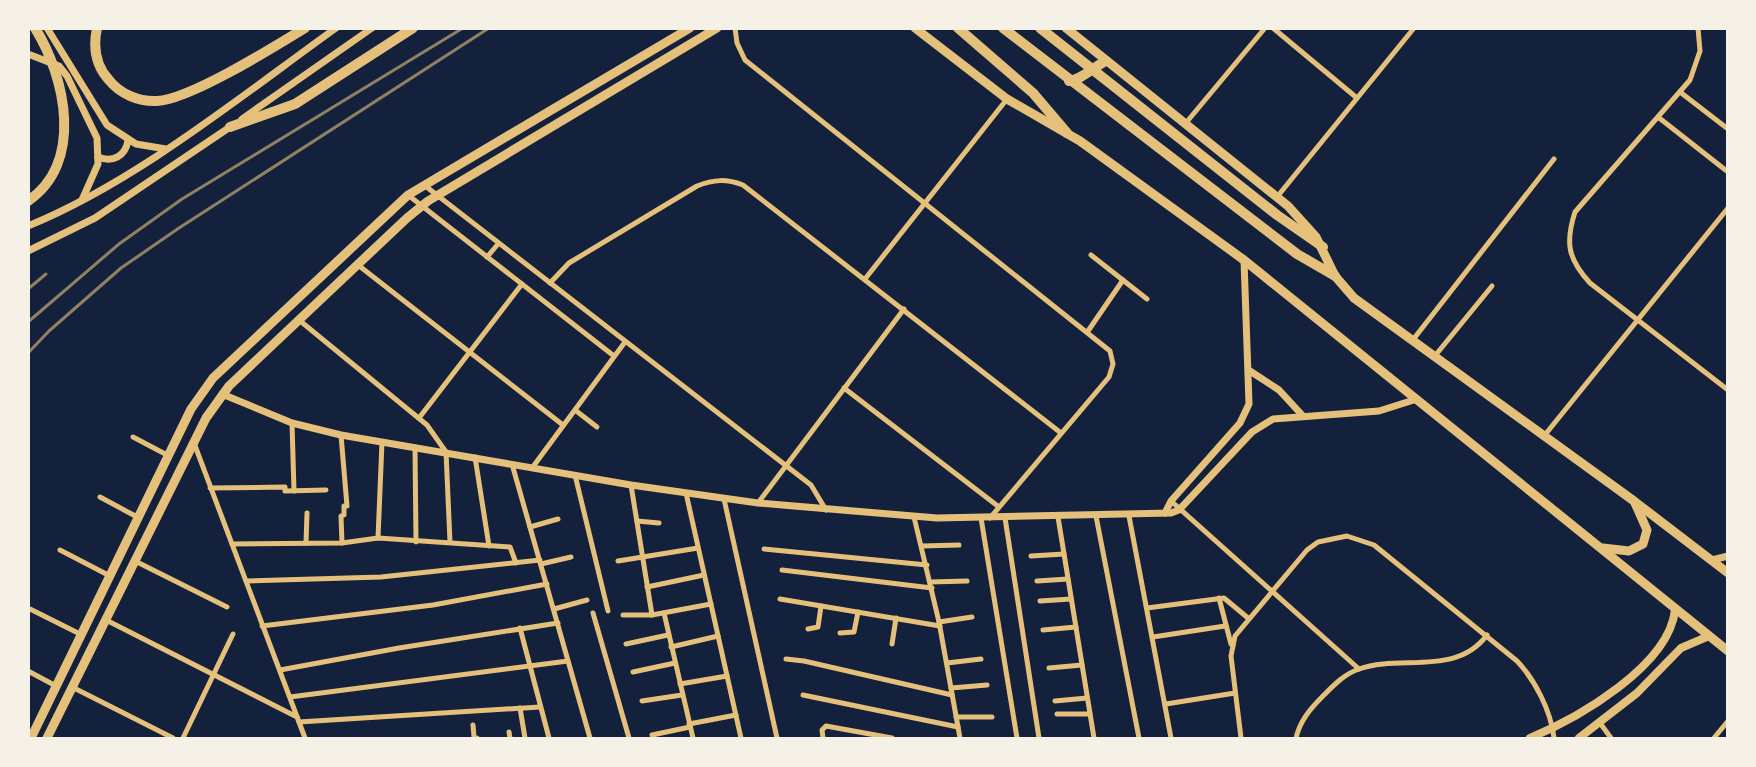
<svg xmlns="http://www.w3.org/2000/svg" width="1756" height="767" font-family="'Sofia Sans Condensed',sans-serif">
<style>
.lines{fill:none;stroke-linecap:round;stroke-linejoin:round}
.minor{stroke:#e5c07b;stroke-width:5}
.tertiary{stroke:#e5c07b;stroke-width:7}
.secondary{stroke:#e5c07b;stroke-width:8}
.primary{stroke:#e5c07b;stroke-width:9}
.motorway{stroke:#e5c07b;stroke-width:10}
.rail{stroke:#918062;stroke-width:3}
</style>
<rect width="100%" height="100%" fill="#14213d"/>
<g class="lines">
<!-- minor -->
<g class="minor">
<path d="M735,28L737,43L745,60L1110,351L1113,364L1109,377L990,518"/>
<path d="M1273,28L1357,98"/>
<path d="M1698,28L1700,51L1690,80L1575,212C1565,243 1568,259 1590,283L1728,390"/>
<path d="M1680,92L1728,129"/>
<path d="M1658,117L1728,172"/>
<path d="M1185,124L1265,28"/>
<path d="M424,185L811,485L826,510"/>
<path d="M408,195L614,356"/>
<path d="M1277,197L1414,28"/>
<path d="M1091,255L1147,299"/>
<path d="M487,257L498,244"/>
<path d="M358,265L563,425"/>
<path d="M865,279L1007,99"/>
<path d="M550,283L569,263L697,186C714,179 727,179 743,185L1061,433"/>
<path d="M299,320L427,425L446,452L450,542"/>
<path d="M1088,331L1123,280"/>
<path d="M1412,341L1554,159"/>
<path d="M1434,357L1492,286"/>
<path d="M844,388L999,507"/>
<path d="M575,410L597,427"/>
<path d="M419,418L522,284"/>
<path d="M292,423L294,491"/>
<path d="M341,435L347,506H344V515L341,516L342,543"/>
<path d="M1544,436L1728,208"/>
<path d="M133,437L169,456"/>
<path d="M194,443L305,738"/>
<path d="M415,447L416,542"/>
<path d="M475,457L489,546"/>
<path d="M512,464L590,738"/>
<path d="M532,468L625,342"/>
<path d="M575,475L608,611"/>
<path d="M631,485L652,615"/>
<path d="M210,488L285,487V491L326,490"/>
<path d="M686,493L741,738"/>
<path d="M100,497L139,518"/>
<path d="M724,499L777,738"/>
<path d="M1171,501L1359,669"/>
<path d="M758,503L904,309"/>
<path d="M1096,516L1139,738"/>
<path d="M1129,516L1171,738"/>
<path d="M914,517L939,622L960,738"/>
<path d="M1058,517L1094,738"/>
<path d="M981,518L1017,738"/>
<path d="M1005,518L1039,738"/>
<path d="M637,521L659,523"/>
<path d="M530,527L558,519"/>
<path d="M378,538L382,442"/>
<path d="M306,543L307,513"/>
<path d="M232,544L342,543L378,538L510,547L516,563"/>
<path d="M922,546L959,545"/>
<path d="M764,549L927,565"/>
<path d="M60,550L110,576"/>
<path d="M1031,556L1064,554"/>
<path d="M135,561L227,607"/>
<path d="M618,561L698,548"/>
<path d="M541,564L571,557"/>
<path d="M782,570L932,588"/>
<path d="M246,581L381,577L540,560"/>
<path d="M1037,581L1068,579"/>
<path d="M930,582L967,581"/>
<path d="M647,587L704,575"/>
<path d="M1219,598L1231,644"/>
<path d="M780,599L940,626"/>
<path d="M1040,601L1071,599"/>
<path d="M1147,608L1224,598L1248,618"/>
<path d="M30,609L82,635"/>
<path d="M554,609L587,600"/>
<path d="M593,613L629,738"/>
<path d="M664,613L693,738"/>
<path d="M623,615H652L711,604"/>
<path d="M106,620L297,717"/>
<path d="M939,622L972,617"/>
<path d="M262,626L433,605L547,584"/>
<path d="M520,628L549,738"/>
<path d="M808,629L818,627L821,606"/>
<path d="M1043,630L1076,627"/>
<path d="M840,633L854,632L858,612"/>
<path d="M1153,637L1225,626"/>
<path d="M626,644L668,635"/>
<path d="M892,644L896,618"/>
<path d="M671,647L718,636"/>
<path d="M786,659L804,661L952,695"/>
<path d="M947,663L981,659"/>
<path d="M1049,668L1082,665"/>
<path d="M280,670L399,648L558,623"/>
<path d="M28,671L56,686"/>
<path d="M633,672L675,663"/>
<path d="M680,684L727,676"/>
<path d="M72,687L173,738"/>
<path d="M951,688L987,685"/>
<path d="M803,695L958,727"/>
<path d="M290,697L568,661"/>
<path d="M642,701L682,695"/>
<path d="M1055,701L1087,698"/>
<path d="M1166,704L1235,693"/>
<path d="M520,708L525,738"/>
<path d="M1057,714H1090"/>
<path d="M956,717H992"/>
<path d="M299,722L540,707"/>
<path d="M1600,723L1611,738"/>
<path d="M689,724L736,715"/>
<path d="M473,725L474,737L477,738"/>
<path d="M509,732L510,738"/>
<path d="M652,735L690,727"/>
<path d="M183,738L233,634"/>
<path d="M823,738L822,730L826,726L892,738"/>
<path d="M1241,738L1231,656L1235,636L1307,550L1318,542L1347,536L1374,545L1517,661C1535,680 1551,711 1554,738"/>
<path d="M1296,738C1300,721 1310,709 1322,697C1333,686 1344,674 1359,669C1400,654 1456,677 1487,635"/>
<path d="M1714,738L1728,721"/>
</g>
<!-- tertiary -->
<g class="tertiary">
<path d="M47,28L107,125L136,144L166,149"/>
<path d="M28,54L59,66L67,76L97,138L98,164L82,200"/>
<path d="M242,119L372,28"/>
<path d="M98,157C113,163 125,156 128,141"/>
<path d="M28,226C136,182 241,96 336,28"/>
<path d="M28,251L95,218L233,125"/>
<path d="M1250,371L1279,390L1303,416"/>
<path d="M222,394L292,423L341,435L631,485L758,503L937,518L1171,513L1179,510L1252,432L1273,419L1379,411L1417,399"/>
<path d="M1165,513L1171,501L1240,423L1249,404L1244,260"/>
<path d="M1712,560L1728,556"/>
</g>
<!-- secondary -->
<g class="secondary">
<path d="M1530,738C1578,718 1669,666 1675,610"/>
<path d="M1579,738L1637,693L1681,648L1709,636"/>
</g>
<!-- primary -->
<g class="primary">
<path d="M915,28L1007,99L1080,141L1244,260L1728,651"/>
<path d="M1066,28L1288,206L1316,237L1335,276L1354,298L1634,501L1728,573"/>
<path d="M1603,548L1629,551L1643,544L1647,530L1635,503"/>
<path d="M31,738L191,409L213,378L408,195L690,28"/>
<path d="M47,738L206,418L229,386L407,218L428,201L717,28"/>
</g>
<!-- motorway -->
<g class="motorway">
<path d="M97,28C93,47 96,66 109,80C120,94 139,102 157,101C189,100 274,47 305,28"/>
<path d="M958,28L1033,93L1067,133"/>
<path d="M1003,28L1297,254L1335,276"/>
<path d="M1040,28L1277,215L1323,247"/>
<path d="M1069,81C1083,79 1093,67 1106,61"/>
<path d="M230,127L295,104L413,28"/>
<path d="M28,201C84,163 66,78 35,28"/>
</g>
<!-- rail -->
<g class="rail">
<path d="M28,289L46,274"/>
<path d="M28,322L119,244L182,199L463,28"/>
<path d="M28,353L49,331L121,268L179,228L489,28"/>
</g>
</g>
<!-- border -->
<rect width="1756" height="767" fill="none" stroke="#f6f1e7" stroke-width="60"/>
</svg>
